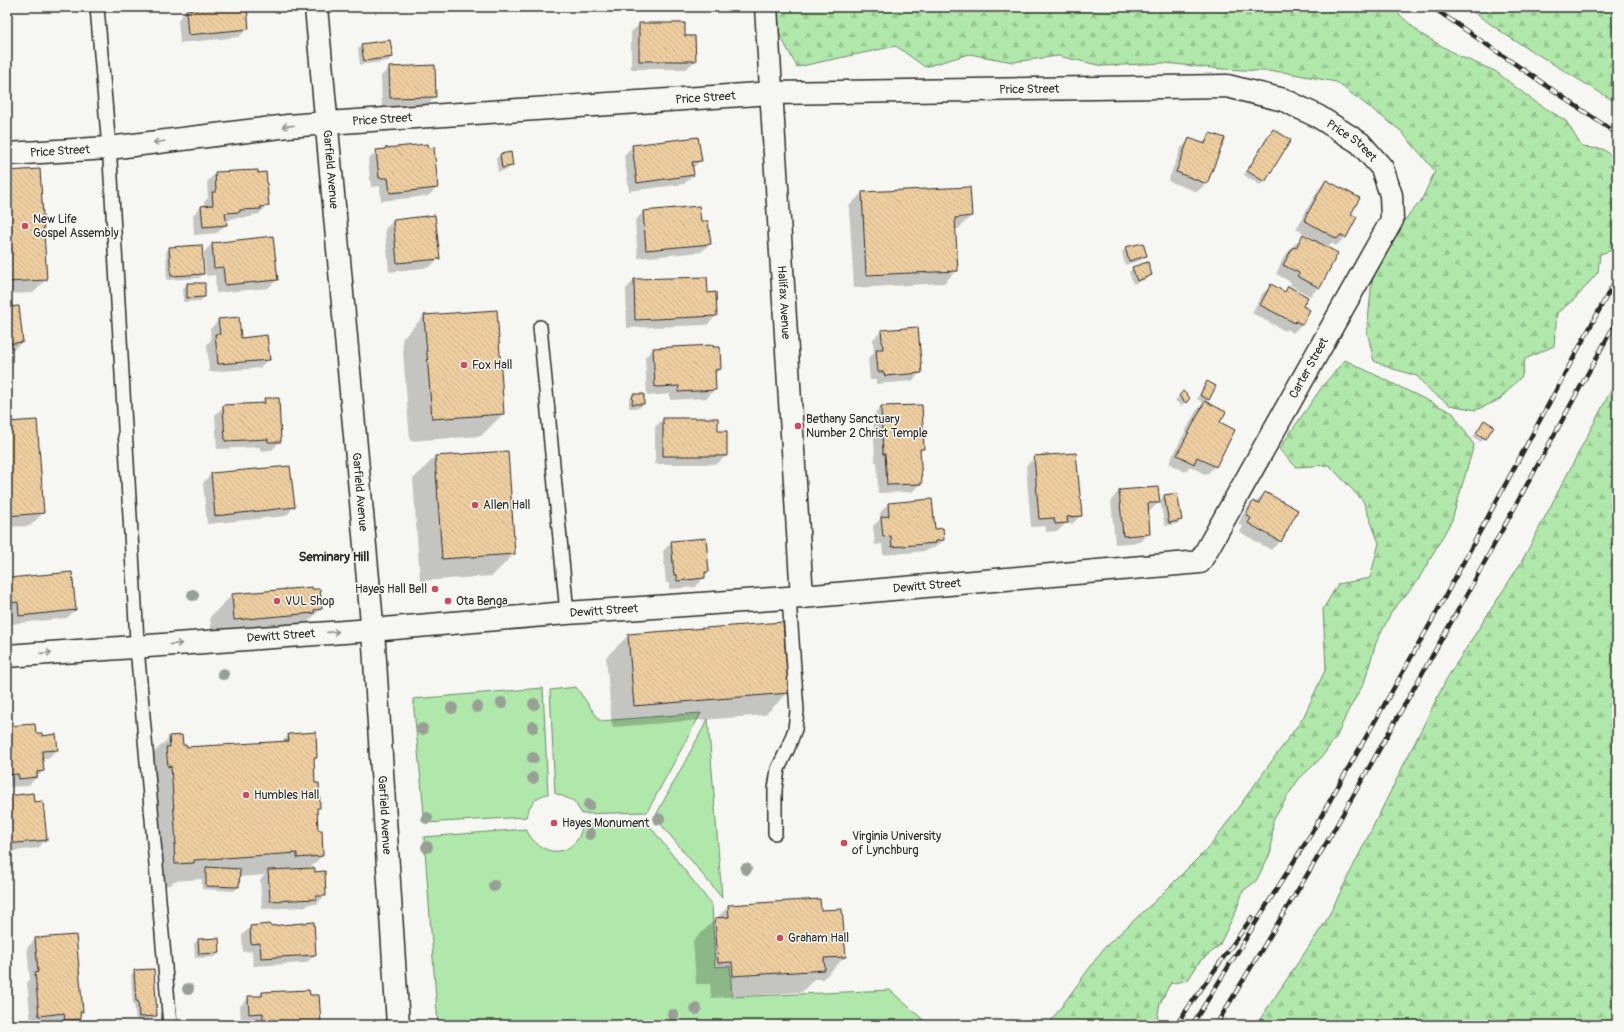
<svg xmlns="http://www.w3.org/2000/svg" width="1624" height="1032" font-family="Pangolin,sans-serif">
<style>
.green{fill:#b0e7aa;stroke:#6e896a}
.forest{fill:url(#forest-firs);stroke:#6e896a}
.shadow{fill:#0003}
.building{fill:url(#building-back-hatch);stroke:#2b2b2b}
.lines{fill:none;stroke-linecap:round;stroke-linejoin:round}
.lane-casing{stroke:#2b2b2b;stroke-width:16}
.street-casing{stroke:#2b2b2b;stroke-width:25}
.lane{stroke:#f6f6f2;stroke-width:13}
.street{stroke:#f6f6f2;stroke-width:22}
.rail-casing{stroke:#2b2b2b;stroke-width:4.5}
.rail{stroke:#f6f6f2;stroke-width:3;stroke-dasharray:9;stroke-linecap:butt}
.tree{fill:#98a096}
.oneway{stroke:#90908e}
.poi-dot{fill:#d1495b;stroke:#f6f6f2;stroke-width:1.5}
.labels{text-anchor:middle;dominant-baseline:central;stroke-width:3;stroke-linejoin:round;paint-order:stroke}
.street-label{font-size:12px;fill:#2b2b2b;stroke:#f6f6f2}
.poi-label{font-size:12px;fill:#2b2b2b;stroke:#f6f6f2;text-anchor:start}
.neighbourhood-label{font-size:13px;font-weight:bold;fill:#2b2b2b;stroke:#f6f6f2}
</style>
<defs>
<pattern id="forest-firs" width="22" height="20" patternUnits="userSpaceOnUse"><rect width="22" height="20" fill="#b0e7aa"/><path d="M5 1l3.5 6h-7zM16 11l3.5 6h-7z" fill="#98c692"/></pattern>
<pattern id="building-back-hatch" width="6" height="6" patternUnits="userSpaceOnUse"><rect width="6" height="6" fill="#eecea0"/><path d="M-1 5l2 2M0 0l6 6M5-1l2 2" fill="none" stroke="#ccb18a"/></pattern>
</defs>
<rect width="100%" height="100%" fill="#f6f6f2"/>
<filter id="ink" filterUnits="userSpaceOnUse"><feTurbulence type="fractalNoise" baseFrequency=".025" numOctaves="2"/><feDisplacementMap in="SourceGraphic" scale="8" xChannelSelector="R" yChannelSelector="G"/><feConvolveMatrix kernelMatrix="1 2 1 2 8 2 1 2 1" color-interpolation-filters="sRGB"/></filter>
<g filter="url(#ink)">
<!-- green -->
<g class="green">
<path d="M576,687L600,721L701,713L647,812L582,814L574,801L555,793L550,690Z"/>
<path d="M543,688L548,794C535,796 529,806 526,817L425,823L413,699Z"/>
<path d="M708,719L722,898L655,817Z"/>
<path d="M648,824L712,905L715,967L730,966L732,997L890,990L929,1025H438L424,837L526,829C535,850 561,861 577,840C580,836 581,830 583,825Z"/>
</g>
<!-- forest -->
<g class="forest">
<path d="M779,7H1391L1421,34L1459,56L1495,71L1531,99L1566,121L1582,147L1603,149L1617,160V241L1610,251L1600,254L1598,272L1577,297L1557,313L1554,346L1525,359L1522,376L1499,400L1476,410L1450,405L1429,390L1417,376L1390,368L1374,361L1367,331L1372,281L1394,232L1421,201L1435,171L1400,130L1336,82L1283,72L1222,69L1164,63L1103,66L1058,56L1013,62L969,54L925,67L896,46L797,67L773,22Z"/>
<path d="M1466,7H1617V103L1509,37Z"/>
<path d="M1345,360L1453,413L1474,445L1452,520L1417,582L1392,611L1376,643L1364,683L1347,713L1337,736L1321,758L1299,779L1290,792L1273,821L1271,852L1256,881L1243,891L1236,911L1219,946L1200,961L1188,980L1170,984L1160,1003L1156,1025H1048L1104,948L1156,900L1211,845L1303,718L1326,668L1323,609L1338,584L1370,578L1379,543L1363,501L1329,465L1296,467L1279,449L1324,384Z"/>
<path d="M1617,379V1025H1256L1326,921L1447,678L1522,561Z"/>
</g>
<!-- shadow -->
<g class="shadow">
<path d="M189,7H246L248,28L239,37L180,43L178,20L186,11H190Z"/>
<path d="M640,24L684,37L695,61L686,69H631V32Z"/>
<path d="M362,45L392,57L388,61L360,65L358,49Z"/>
<path d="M389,68L435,97L427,105L382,107L381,76Z"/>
<path d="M1273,130L1264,181L1260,185L1244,175L1269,134Z"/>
<path d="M1210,134L1206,184L1197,192L1168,181L1181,148L1190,139L1201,144Z"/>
<path d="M633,146L701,160L692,169L693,175L684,184L629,191L624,155Z"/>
<path d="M377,151L437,188L428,196L381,201L380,186L371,187L368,160Z"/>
<path d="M510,153L511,166L507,170L498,172L496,159L500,155Z"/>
<path d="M7,172L46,280L33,293L7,294Z"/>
<path d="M216,173L268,205L259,214L253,215L251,217L233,218L230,220H225L226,225L217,233L194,235L193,215L201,207H204V202L208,198L207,182Z"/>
<path d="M1326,181L1350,214L1345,237L1336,246L1331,243L1327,248L1319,287L1310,296L1290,285L1291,282L1276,274L1284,257L1295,244L1303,235L1310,239L1311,237L1296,229L1318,190Z"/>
<path d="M862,193L971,216L958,229H954L957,270L944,283L854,288L849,206Z"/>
<path d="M643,212L710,244L701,252L638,258L635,221Z"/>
<path d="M393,221L439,258L430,267L389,272L385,229Z"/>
<path d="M212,244L277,280L268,288L216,293L215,275L206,276L204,252Z"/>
<path d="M170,248L203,274L199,278L167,280L166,252Z"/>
<path d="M1126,248L1145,256L1141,260L1125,265L1122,252Z"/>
<path d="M1133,268L1151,274L1147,279L1133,284L1129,272Z"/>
<path d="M634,280L716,316L707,325L627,328L626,289Z"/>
<path d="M187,284L204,297L200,301L183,302V288Z"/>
<path d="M1271,286L1283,293L1288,288L1302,307V324L1293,333L1287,329L1285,331L1252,313L1262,294Z"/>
<path d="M7,308L22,342L13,350L7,351Z"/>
<path d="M424,316L503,414L481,436L410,441L402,339Z"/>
<path d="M219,320L240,339L268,359L260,368L209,372L207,344L211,340L210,329Z"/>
<path d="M882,331L920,373L912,381L876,384V380H870L868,358L874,353L873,339Z"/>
<path d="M654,349L720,369L714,375L715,389L707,398L670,400V394L647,396L645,357Z"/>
<path d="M1207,383L1208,399L1205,402L1219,423L1215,466L1206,475L1190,466L1185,472L1169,463L1196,411L1204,403L1197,399L1203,387Z"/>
<path d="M1183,393L1189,398L1181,406L1175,400Z"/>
<path d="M633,395L643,404L639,408H629V399Z"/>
<path d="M265,399L280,441L272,450L260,451V447L217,449L215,415L224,406L260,405Z"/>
<path d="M881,407L923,448L920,452L921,483L912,492L878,493L877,462H875L873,415Z"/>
<path d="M663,419L717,432L726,456L717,464H655V427Z"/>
<path d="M1484,421L1485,438L1481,442L1473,437Z"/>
<path d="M7,423L43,513L30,526L7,527Z"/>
<path d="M435,457L514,554L492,576L420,581L413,479Z"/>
<path d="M1035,457L1081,515L1072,524H1065L1058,531L1046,532V526L1031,527L1026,466Z"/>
<path d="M211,474L294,507L286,516L207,524L203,483Z"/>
<path d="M1119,491L1159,502L1164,496L1176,494L1181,520L1177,524L1165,526L1160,501L1150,511H1147L1149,533L1141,542L1115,544L1111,500Z"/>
<path d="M1265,493L1280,541L1271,550L1240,532L1243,526L1238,524L1245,511L1253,502L1255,503Z"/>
<path d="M888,504L934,530L943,540L934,548L929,549L926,551L883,555L882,544L875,545L873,526L880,519V513Z"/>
<path d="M672,542L708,572L696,587L669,589V583H666L663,551Z"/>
<path d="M8,579L75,610L67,618L11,624L10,610H7V580Z"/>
<path d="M311,588L321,609L298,631L212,642L210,617L232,595Z"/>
<path d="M629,635L788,693L765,715L612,727L606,657Z"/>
<path d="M7,727L41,737L57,750L48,758L42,759L43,771L28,786L10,787V782H7Z"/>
<path d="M289,735L316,758L313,761L314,784L319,807L316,810L318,831L322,856L309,869L325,895L317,904H309L306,907L262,909L260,880L265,875L238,877V887L234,891L202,889V879L174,881L171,885L153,886L147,759L170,737L186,748L281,743Z"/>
<path d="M7,797L33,803L46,840L38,848L7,852Z"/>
<path d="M729,906L820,911L845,957L823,979H814L802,992L711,998L710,984H696L693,941Z"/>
<path d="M251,927L315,955L306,963L253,966L252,951L243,952L242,935Z"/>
<path d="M35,939L82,1012L79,1014L80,1018L73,1025H56V1021L31,1024L27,982L30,980L27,948Z"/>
<path d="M198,940L219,953L215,957L195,958L194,944Z"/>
<path d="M135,971L156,1015L152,1019L136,1020L134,1004H133L131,975Z"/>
<path d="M262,993L320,1022L317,1025H255L254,1021L241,1022L240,1006L249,997H259Z"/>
</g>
<!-- building -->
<g class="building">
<path d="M198,7H247L249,29L188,35L186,10L198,9Z"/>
<path d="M639,23H685V36H695L696,61H639Z"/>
<path d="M390,40L393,57L364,61L361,44Z"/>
<path d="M435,65L436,97L390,98L389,67Z"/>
<path d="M1273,129L1291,140L1265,182L1247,171Z"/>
<path d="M1210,133L1225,138L1207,184L1176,172L1189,138L1205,144Z"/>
<path d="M698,137L702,161L692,162L694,175L637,183L632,145Z"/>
<path d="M428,144L429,148L434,147L438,188L390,193L388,178H379L376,150L385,149V148Z"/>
<path d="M511,152L513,166L502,168L500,154Z"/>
<path d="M40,169L47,280L7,282V171Z"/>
<path d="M258,170V173L266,172L269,206L260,207L261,209L240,210V212L225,213L227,225L203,227L201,206L213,205L212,192H216L215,172Z"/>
<path d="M1326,180L1360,198L1351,214L1357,217L1346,238L1340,235L1337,239L1304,220Z"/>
<path d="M970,187L972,216L955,218L958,271L866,275L862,192Z"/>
<path d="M699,206L701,221H708L711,244L646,250L643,211Z"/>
<path d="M435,215L440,259L397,263L393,220Z"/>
<path d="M1303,234L1338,253L1320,288L1297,276L1299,273L1283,265L1293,247L1296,248Z"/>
<path d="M273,236L278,280L225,285L223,267L214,268L212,243Z"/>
<path d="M1143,243L1147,256L1129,261L1125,247Z"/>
<path d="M202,245L204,274L171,276L169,247Z"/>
<path d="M1148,262L1152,275L1137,281L1132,267Z"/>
<path d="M707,277L708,293L716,292L717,316L635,320L634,279Z"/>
<path d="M187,283H205V297L187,298Z"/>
<path d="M1271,284L1285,292L1288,286L1308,297L1303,306L1310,310L1302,325L1296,321L1295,323L1260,305Z"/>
<path d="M19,306L23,342L7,344V307Z"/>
<path d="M497,310L504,414L432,419L424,315Z"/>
<path d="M239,317L241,338L267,335L270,360L218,364L215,334H220L218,319Z"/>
<path d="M918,327L922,373L885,376L884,372H878L876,349H883L881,330Z"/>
<path d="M713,345V347H720L721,369L715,370L716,390L678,392L679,386L655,387L653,348Z"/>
<path d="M1207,381L1216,386L1209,400L1200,395Z"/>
<path d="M1183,391L1190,398L1186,403L1179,396Z"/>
<path d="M633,394H644V404H632Z"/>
<path d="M264,398H279L281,442H268V439L225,441L223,405L265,403Z"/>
<path d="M1205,401L1226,412L1220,422L1235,430L1216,467L1197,457L1194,464L1177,455Z"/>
<path d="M922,405L924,449H920L922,484L887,485L885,454H883L881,406Z"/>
<path d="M663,418H718V431H727V456H663Z"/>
<path d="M37,420L44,513L7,516V422Z"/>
<path d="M1484,420L1494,426L1486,439L1476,433Z"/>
<path d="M508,451L515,554L442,559L435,456Z"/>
<path d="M1076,453L1082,516L1067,517L1068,523L1055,524L1054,518L1039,519L1034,456Z"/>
<path d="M290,466L295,507L215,516L211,473Z"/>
<path d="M1158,487L1160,503H1148L1150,534L1123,536L1119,490Z"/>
<path d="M1265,492L1298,510L1281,542L1248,523L1251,518L1246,515L1253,501L1258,504Z"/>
<path d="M1177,493L1182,520L1169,523L1164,495Z"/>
<path d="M932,499L935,529L943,528L944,540L936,541V543L892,547L891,536L883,537L881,517L889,516L888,503Z"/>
<path d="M706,538L709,572H705V578L677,581V575H674L671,541Z"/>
<path d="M72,572L76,610L19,616L18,602L10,603L8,578Z"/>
<path d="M312,587V589H320L322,609L314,610V613L234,620L232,594Z"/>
<path d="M783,622L789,693L634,706L628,634Z"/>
<path d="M35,724L36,733H42V736L56,734L58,750L42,751L44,771L37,772V777L19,779L18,774L7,775V726Z"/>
<path d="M316,732L317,758H314L315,783H319L320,808H317L318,830H322L323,856L297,858V853L194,860V863L175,864L174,844H176L171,766L168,767L166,747H170L169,736L182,735L183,745H186V747L289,741L288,734Z"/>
<path d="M33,793L34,802L43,801L47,840L7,844V796Z"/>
<path d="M206,867L240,869L239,887L206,886Z"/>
<path d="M315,868V872L325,871L326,896H316V899L270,901L268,870Z"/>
<path d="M820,899L821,910L842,909L846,957L824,958L825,970L733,976L732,962L718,963L715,918L729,917L728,905Z"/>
<path d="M314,922L316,955L261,958L260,943L251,944L250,926L270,924V926Z"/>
<path d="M76,935L83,1012H80L81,1019L65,1020L64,1013L39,1016L35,973L38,972L35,938Z"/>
<path d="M219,938L220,953L199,954L198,939Z"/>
<path d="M154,969L157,1016L139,1017L138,1001H136L134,970Z"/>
<path d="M309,990L310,995H319L321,1023H311V1025H263V1013L249,1014L248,996H262V992Z"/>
</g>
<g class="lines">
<!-- lane casing -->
<g class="lane-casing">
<g id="lane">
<path d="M97,7L110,160L138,659L170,1025"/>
<path d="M540,327L567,613"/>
<path d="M775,833V789L778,769L788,748L795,729L797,711L789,598"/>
</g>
</g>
<!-- street casing -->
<g class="street-casing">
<g id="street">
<path id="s1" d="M316,7L374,645L398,1025"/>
<path id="s2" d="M766,7L802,597"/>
<path id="s3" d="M7,154L109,148L288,126L327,123L772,93L1227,86L1284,100L1319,117L1360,143L1382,168L1391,195L1392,220L1200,562L802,597L567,613L372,630L7,656"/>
</g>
</g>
<!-- lane -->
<use href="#lane" class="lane"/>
<!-- street -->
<use href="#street" class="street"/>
<!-- rail casing -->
<g class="rail-casing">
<g id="rail">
<path d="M1432,7L1617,134"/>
<path d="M1176,1025L1252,917"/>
<path d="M1192,1025L1311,834L1434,617L1617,277"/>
<path d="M1216,1025L1327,842L1471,587L1617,320"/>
</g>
</g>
<!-- rail -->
<use href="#rail" class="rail"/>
</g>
<!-- trees -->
<g class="tree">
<circle cx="193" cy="595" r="6"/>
<circle cx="223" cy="674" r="6"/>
<circle cx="502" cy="703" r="6"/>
<circle cx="534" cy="704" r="6"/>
<circle cx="477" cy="707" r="6"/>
<circle cx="452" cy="708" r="6"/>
<circle cx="533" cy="727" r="6"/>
<circle cx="422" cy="729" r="6"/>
<circle cx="533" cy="758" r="6"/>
<circle cx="533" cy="778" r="6"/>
<circle cx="589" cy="805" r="6"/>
<circle cx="427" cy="818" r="6"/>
<circle cx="659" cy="819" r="6"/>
<circle cx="590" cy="834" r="6"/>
<circle cx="427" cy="847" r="6"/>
<circle cx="746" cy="869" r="6"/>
<circle cx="494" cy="886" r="6"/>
<circle cx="188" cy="989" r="6"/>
<circle cx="696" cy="1009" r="6"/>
<circle cx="673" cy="1015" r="6"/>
</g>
<!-- one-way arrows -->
<defs><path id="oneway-shaft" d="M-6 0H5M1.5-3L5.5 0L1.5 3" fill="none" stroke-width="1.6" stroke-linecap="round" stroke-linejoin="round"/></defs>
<g class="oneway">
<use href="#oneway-shaft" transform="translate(288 126) rotate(174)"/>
<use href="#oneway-shaft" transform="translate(159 142) rotate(173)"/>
<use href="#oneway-shaft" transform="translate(333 632) rotate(-4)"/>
<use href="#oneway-shaft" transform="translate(176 644) rotate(-4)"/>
<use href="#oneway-shaft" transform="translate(46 653) rotate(-4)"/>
</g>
</g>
<!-- markers -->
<g class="poi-dot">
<circle cx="25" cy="226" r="4"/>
<circle cx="464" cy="365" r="4"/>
<circle cx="798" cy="426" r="4"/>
<circle cx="475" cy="505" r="4"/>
<circle cx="435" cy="589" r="4"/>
<circle cx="277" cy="601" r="4"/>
<circle cx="448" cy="601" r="4"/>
<circle cx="246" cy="795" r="4"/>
<circle cx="554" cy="823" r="4"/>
<circle cx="844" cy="843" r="4"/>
<circle cx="780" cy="938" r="4"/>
</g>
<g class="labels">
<!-- street labels -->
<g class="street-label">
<text stroke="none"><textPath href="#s3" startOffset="1025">Price Street</textPath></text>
<text stroke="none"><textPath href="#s3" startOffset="701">Price Street</textPath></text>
<text stroke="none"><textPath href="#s3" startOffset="377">Price Street</textPath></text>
<text stroke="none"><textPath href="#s3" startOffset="1361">Price Street</textPath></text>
<text stroke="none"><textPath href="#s3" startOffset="53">Price Street</textPath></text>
<text stroke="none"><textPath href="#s1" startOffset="163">Garfield Avenue</textPath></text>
<text stroke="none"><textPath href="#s2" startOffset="296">Halifax Avenue</textPath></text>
<text transform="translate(1309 368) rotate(-61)">Carter Street</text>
<text stroke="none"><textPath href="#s1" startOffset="487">Garfield Avenue</textPath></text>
<text transform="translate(927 586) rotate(-5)">Dewitt Street</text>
<text transform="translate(604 611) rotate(-4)">Dewitt Street</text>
<text transform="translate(281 636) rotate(-4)">Dewitt Street</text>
<text stroke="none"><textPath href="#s1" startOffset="811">Garfield Avenue</textPath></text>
</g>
<!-- poi labels -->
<g class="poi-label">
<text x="33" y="219">New Life<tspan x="33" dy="14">Gospel Assembly</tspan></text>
<text x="472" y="365">Fox Hall</text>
<text x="806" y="419">Bethany Sanctuary<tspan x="806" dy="14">Number 2 Christ Temple</tspan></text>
<text x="483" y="505">Allen Hall</text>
<text x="427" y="589" text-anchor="end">Hayes Hall Bell</text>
<text x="285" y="601">VUL Shop</text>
<text x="456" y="601">Ota Benga</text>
<text x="254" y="795">Humbles Hall</text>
<text x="562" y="823">Hayes Monument</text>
<text x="852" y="836">Virginia University<tspan x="852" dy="14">of Lynchburg</tspan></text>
<text x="788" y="938">Graham Hall</text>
</g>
<!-- neighbourhood labels -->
<g class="neighbourhood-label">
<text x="334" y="557">Seminary Hill</text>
</g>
</g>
<!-- margin -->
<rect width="1624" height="1032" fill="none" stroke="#f6f6f2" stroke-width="24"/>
<rect x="12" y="12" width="1600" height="1008" fill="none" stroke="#2b2b2b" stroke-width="1.5" filter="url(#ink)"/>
</svg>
